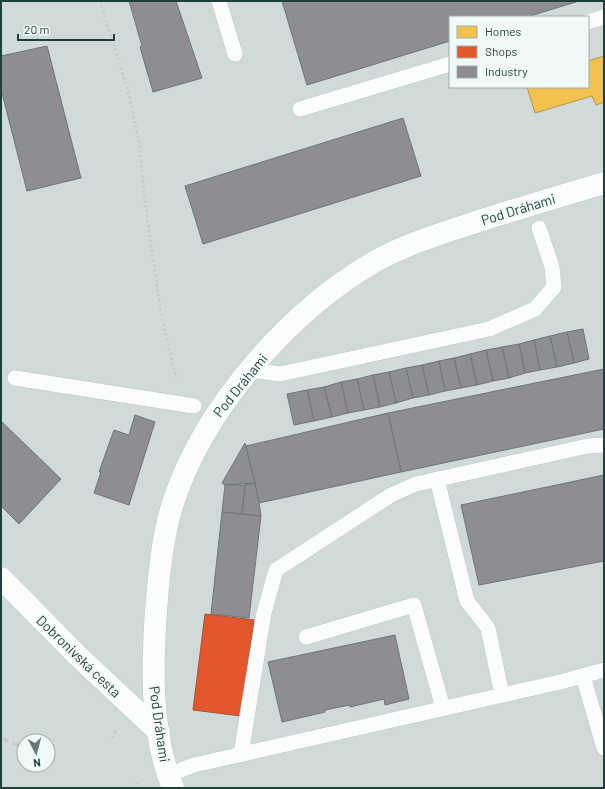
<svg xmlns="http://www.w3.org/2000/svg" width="605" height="789" font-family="Barlow,sans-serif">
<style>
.built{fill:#d0dbd9;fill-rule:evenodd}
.homes{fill:#f2c14e;stroke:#b39a49}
.shops{fill:#e4572e;stroke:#a95032}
.industry{fill:#8d8d92;stroke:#6c7678}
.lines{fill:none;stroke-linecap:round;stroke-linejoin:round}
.service-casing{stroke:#c0c7c5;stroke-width:16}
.minor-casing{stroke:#c0c7c5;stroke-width:23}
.path{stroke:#c0cac9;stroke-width:2.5;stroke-dasharray:2 3;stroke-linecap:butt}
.service{stroke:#fbfcfc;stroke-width:15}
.minor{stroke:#fbfcfc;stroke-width:22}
.rail{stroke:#c6cbca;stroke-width:3;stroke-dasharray:8 4;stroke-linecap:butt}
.labels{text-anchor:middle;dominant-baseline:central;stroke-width:4;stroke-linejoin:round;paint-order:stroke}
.street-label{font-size:14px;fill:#1f3f3c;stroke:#f1f9f6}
</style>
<rect width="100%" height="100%" fill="#e3eae8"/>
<!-- built -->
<path class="built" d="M1,1H604V788H1ZM450,17H588V87H450ZM24,741H48V765H24Z"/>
<!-- homes -->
<path class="homes" d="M604,56V102L596,105L592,96L535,113L527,87H588V61Z"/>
<!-- shops -->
<path class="shops" d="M205,614L254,620L241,716L193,710Z"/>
<!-- industry -->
<g class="industry">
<path d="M129,1H176L202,78L153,92L140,47L142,46Z"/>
<path d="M282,1H579L527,17H450V41L307,85Z"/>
<path d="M47,46L81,178L27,191L1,89V56Z"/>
<path d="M403,118L421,176L203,244L185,186Z"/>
<path d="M583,329L589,359L574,363L567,332Z"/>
<path d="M567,332L574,363L557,367L550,336Z"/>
<path d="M550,336L557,367L540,370L534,340Z"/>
<path d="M534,340L540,370L525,373L519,344Z"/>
<path d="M519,344L525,373L509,378L502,347Z"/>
<path d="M502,347L509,378L493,381L486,350Z"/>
<path d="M486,350L493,381L477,385L470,354Z"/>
<path d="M470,354L477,385L461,388L454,358Z"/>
<path d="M454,358L461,388L445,391L439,361Z"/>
<path d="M439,361L445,391L429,395L422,365Z"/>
<path d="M422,365L429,395L413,398L406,368Z"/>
<path d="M406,368L413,398L396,403L389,372Z"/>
<path d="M604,369V429L401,472L388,413Z"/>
<path d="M389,372L396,403L380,407L373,375Z"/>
<path d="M373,375L380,407L364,410L357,379Z"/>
<path d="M357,379L364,410L348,413L341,382Z"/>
<path d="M341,382L348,413L332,417L324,387Z"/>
<path d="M324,387L332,417L314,421L307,390Z"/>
<path d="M307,390L314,421L294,425L287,394Z"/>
<path d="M388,413L401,472L259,503L246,446Z"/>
<path d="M135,415L155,422L129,505L94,493L101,472H99L114,430L129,435Z"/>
<path d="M1,421L61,479L19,524L1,506Z"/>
<path d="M245,443L255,483L225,485L222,483Z"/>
<path d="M604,475V561L479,585L461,505Z"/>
<path d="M255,483L259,503L261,516L242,514L245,485Z"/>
<path d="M225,485H245L242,514L222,512Z"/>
<path d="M222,512L261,516L249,618L211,614Z"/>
<path d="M395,635L409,699L385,705L384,699L350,707V705L325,710V712L282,722L268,662Z"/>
</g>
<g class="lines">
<!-- service casing -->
<g class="service-casing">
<g id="service">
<path d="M219,1L235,54"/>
<path d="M588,22L604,17"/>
<path d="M300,109L450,64"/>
<path d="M250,370L280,374L489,329L535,309L554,287L552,267L539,228"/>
<path d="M15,378L194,406"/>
<path d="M437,479L467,601L488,628L502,695"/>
<path d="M306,637L414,605L443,708"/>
<path d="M583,676L604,748"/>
<path d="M241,754L264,613L276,570L391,495L416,484L588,446L604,445"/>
<path d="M168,775L194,765L560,682L604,670"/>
</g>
</g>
<!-- minor casing -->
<g class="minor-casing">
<g id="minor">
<path d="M1,578L78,656L159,732"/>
<path d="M173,788C149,731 152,658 157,598C160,564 164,528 175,497C207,405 290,311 374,262C404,245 439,234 473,223C516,209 560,196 604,183"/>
</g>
</g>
<!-- path -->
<g class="path">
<path d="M100,1L129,94L139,142L145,203L161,313L176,378"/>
<path d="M113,738L116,729"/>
<path d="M136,783L139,788"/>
</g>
<!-- service -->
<use href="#service" class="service"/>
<!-- minor -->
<use href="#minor" class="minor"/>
<!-- rail -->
<path class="rail" d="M1,738L24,748"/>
</g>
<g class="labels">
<!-- street labels -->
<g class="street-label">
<text transform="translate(518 209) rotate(-17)">Pod Dráhami</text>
<text transform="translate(240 385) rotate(-51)">Pod Dráhami</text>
<text transform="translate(79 656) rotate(44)">Dobronivská cesta</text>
<text transform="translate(160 724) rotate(82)">Pod Dráhami</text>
</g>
</g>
<!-- border -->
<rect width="605" height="789" fill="none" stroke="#1f3f3c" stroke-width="4"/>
<!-- legend -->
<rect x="449" y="16" width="140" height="72" fill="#f1f9f6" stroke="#9dafac"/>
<rect x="457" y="26" width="20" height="12" fill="#f2c14e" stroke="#9dafac"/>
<text x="485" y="36" font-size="12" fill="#1f3f3c">Homes</text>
<rect x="457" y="46" width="20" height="12" fill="#e4572e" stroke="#9dafac"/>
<text x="485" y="56" font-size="12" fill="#1f3f3c">Shops</text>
<rect x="457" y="66" width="20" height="12" fill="#8d8d92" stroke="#9dafac"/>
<text x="485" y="76" font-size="12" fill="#1f3f3c">Industry</text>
<!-- north arrow -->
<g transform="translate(36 753) rotate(174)"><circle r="19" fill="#f1f9f6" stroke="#9dafac"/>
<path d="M0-3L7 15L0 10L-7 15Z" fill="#647b78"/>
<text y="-6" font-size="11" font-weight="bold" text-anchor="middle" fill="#1f3f3c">N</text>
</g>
<!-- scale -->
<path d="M18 34v6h96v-6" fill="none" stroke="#1f3f3c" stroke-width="2"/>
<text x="24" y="34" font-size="12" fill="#1f3f3c" stroke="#f1f9f6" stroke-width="3" paint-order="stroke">20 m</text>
</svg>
